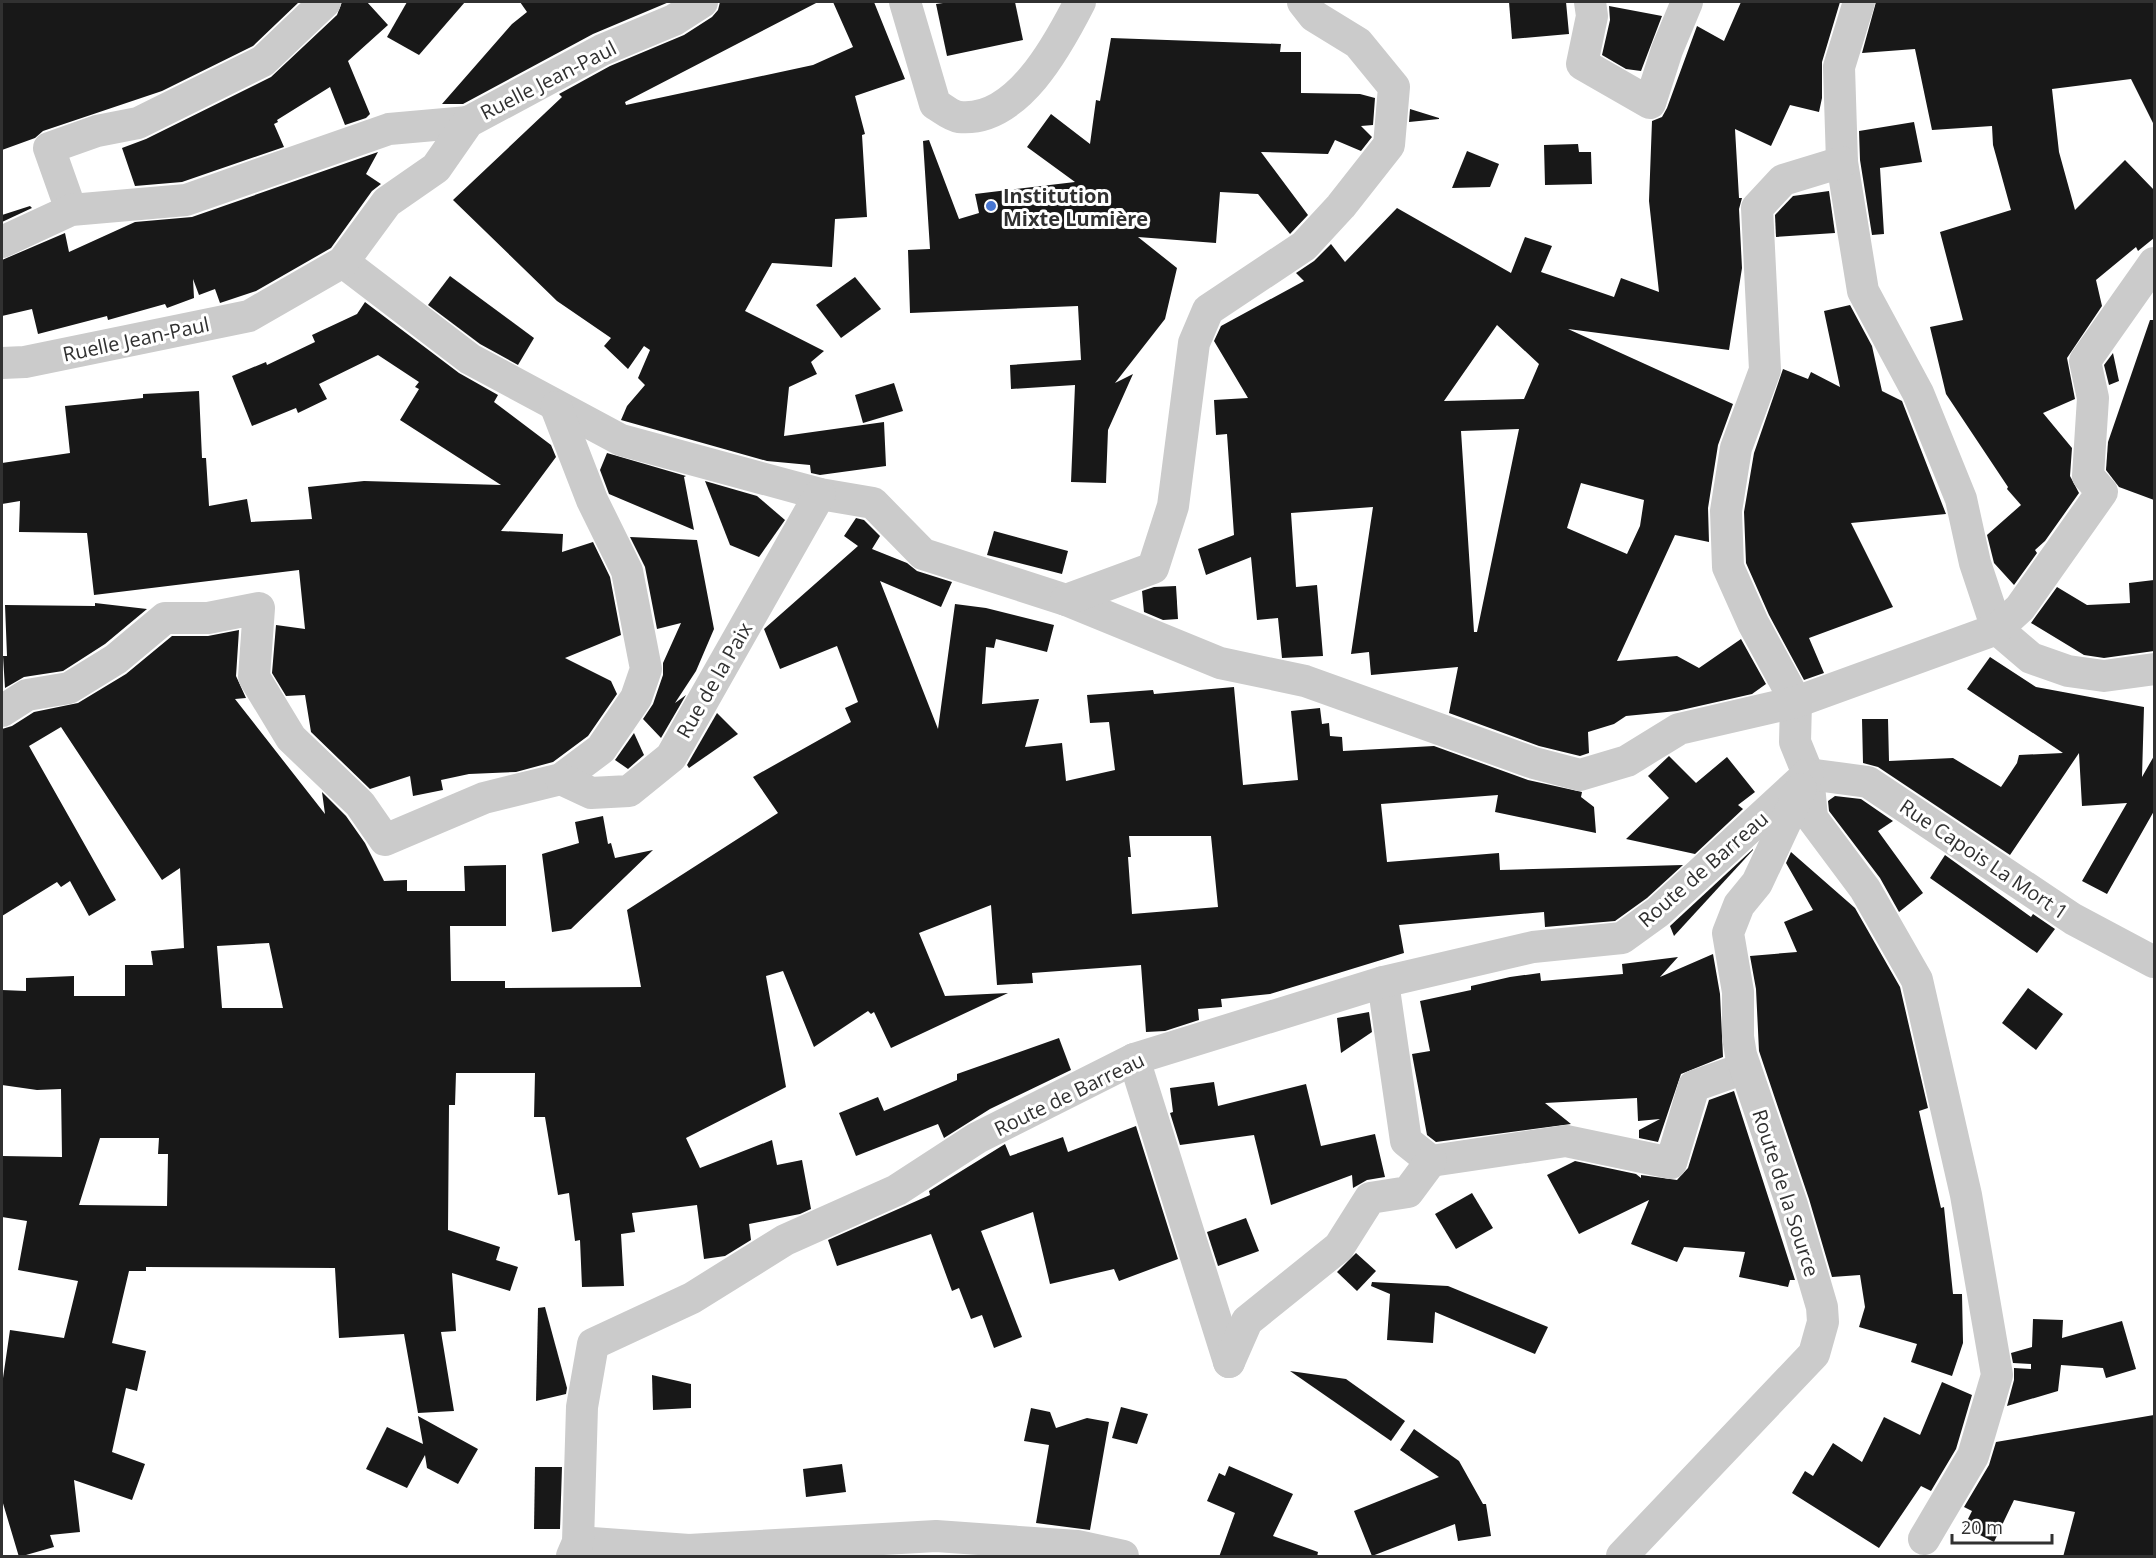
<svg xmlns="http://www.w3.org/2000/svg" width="2156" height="1558" font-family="'Open Sans',sans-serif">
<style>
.building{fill:#181818;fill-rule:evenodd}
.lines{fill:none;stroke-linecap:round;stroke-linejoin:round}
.minor{stroke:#cbcbcb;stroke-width:32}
.poi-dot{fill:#4877d3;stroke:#fff;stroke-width:2}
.labels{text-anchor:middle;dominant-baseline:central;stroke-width:6;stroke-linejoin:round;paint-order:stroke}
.street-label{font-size:20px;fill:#313131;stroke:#fff}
.poi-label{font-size:20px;font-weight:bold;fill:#313131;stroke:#fff;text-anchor:start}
</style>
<rect width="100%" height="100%" fill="#fff"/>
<!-- building -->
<g class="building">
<path d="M2,2H299L253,46L162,91L43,131L35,138L2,150Z"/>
<path d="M342,2H367L388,25L348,61L370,114L366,118L345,125L330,87L277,120L278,122L274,124L284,147L182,182L135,186L122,148L146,139L271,77L337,15Z"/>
<path d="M407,2H465L419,55L387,37Z"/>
<path d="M520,2H669L593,34L463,104H442L512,24L527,12Z"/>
<path d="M720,2H818L625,102L626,105L813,65L853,47L833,2H874L905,79L855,96L865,134L862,135L867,217L835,219L832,267L772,263L745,311L824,351L811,362L817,374L789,387L784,436L884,422L886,466L820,475L811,473L810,465L767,461L621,420L627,406L645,385L638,378L650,350L644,346L628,369L604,346L611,338L557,301L453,200L562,97L559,94L610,66L684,35L712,17L718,10Z"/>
<path d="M950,2H1015L1023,40L947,56L936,4Z"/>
<path d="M1509,2H1566L1569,34L1512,39Z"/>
<path d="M1741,2H1840L1822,62V98L1819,112L1790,105L1771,146L1735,129L1739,198H1742L1739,209L1742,268L1729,350L1568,329L1733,404L1718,445L1708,508L1709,542L1675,535L1617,661L1677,656L1699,668L1741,639L1766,684L1752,694L1677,711L1626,716L1614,724L1588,732L1589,753L1580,756L1539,746L1449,713L1458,667L1371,675L1369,652L1351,654L1373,507L1291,513L1296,587L1317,585L1323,656L1282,658L1278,618L1257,620L1251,557L1206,575L1198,549L1234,535L1227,434L1216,435L1214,400L1248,398L1214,341L1221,326L1304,281L1296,273L1314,261L1331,244L1345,262L1397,208L1511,273L1525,237L1552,246L1541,272L1614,297L1621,278L1659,292L1649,201L1652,121L1662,117L1667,108L1697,26L1724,41ZM1497,325L1539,364L1524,399L1444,401ZM1519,429L1477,632H1474L1461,431ZM1581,483L1644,500L1640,526L1627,554L1567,528Z"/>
<path d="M1876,2H2154V125L2131,79L2052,89L2059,152L2075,210L2125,160L2154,190V238L2138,251L2136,247L2096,280L2102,306L2067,358L2075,399L2043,413L2072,448L2070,476L2079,493L2045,541L2035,550L2037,553L2014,585L1994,563L1987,535L2021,505L2007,489L2008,487L1946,394L1930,327L1963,320L1940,232L2011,210L1993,145L1992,126L1932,130L1915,49L1862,53Z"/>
<path d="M1609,6L1662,16L1641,71L1626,69L1602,55L1610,20Z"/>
<path d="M1111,38L1281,44L1280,52H1301V93L1360,94L1375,98L1373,125L1361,126L1372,137L1361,151L1335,140L1328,154L1261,152L1308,215L1290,234L1258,194L1220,192L1216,243L1138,237L1177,268L1165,319L1115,383L1133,374L1108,430L1106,483L1071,482L1075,385L1011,389L1010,365L1081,360L1078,306L910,313L908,250L930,249L923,141L929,140L959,219L979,213L975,194L1075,182L1027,147L1051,114L1090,144L1096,100L1100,101Z"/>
<path d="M1410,109L1439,118V119L1409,122Z"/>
<path d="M1914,122L1922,162L1880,168L1884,234L1872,235L1860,160L1859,131Z"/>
<path d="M1578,144L1579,152H1591L1592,184L1545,185L1544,145Z"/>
<path d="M1467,151L1499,164L1490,187L1452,188Z"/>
<path d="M378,152L366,174L381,184L372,191L331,248L256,291L220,303L215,289L199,295L193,279L194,298L167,308L165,304L108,320L107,316L38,334L32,309L2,316V260L65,233L69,252L135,222L192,217Z"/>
<path d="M1829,191L1835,233L1776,237L1775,215L1793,196Z"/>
<path d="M30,206L32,208L2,222V215Z"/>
<path d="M450,276L534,338L518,365L480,344L428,305Z"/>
<path d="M855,277L881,309L841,338L816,305Z"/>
<path d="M365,302L459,373L498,395L494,402L551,445L556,457L501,531L563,534L562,552L593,542L610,577L621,635L565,658L611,681L617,694L588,736L553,762L516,772L469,774L441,780L443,790L413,796L410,776L370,789L311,732L305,695L286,696L272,673L276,625L305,629L299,570L94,595L87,533L19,532L20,501L2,504V463L70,453L65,406L143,398V394L199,391L202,458H206L209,506L247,499L251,522L312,519L308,487L364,481L501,485L400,420L419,389L415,387L419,382L378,355L319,384L327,399L298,413L296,408L252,426L232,376L266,362L267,365L315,342L312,335L357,314Z"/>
<path d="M1850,305L1872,346L1882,391L1902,401L1946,514L1851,523L1893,607L1809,638L1824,673L1804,680L1769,615L1746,563L1744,512L1754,453L1783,369L1808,379L1811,372L1840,387L1824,311Z"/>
<path d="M2150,320H2154V500L2119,487L2106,470L2108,442Z"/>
<path d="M2113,353L2119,381L2109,385L2104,365Z"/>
<path d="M894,383L903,411L863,423L855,395Z"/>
<path d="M607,453L686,476L684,477L694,530L609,494L600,470Z"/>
<path d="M705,481L757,496L785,520L759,557L730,545Z"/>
<path d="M856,518L864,520L880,536L872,549L907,563L917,571L952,582L941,607L880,581L938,729L955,604L986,608L1054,625L1047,652L996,639L994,648L986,647L982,704L1039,699L1025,747L1062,743L1066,781L1115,770L1109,722L1090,723L1087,695L1153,690L1154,694L1234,687L1243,785L1298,780L1291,711L1320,708L1322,724L1329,723L1330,736L1342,737L1343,751L1434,746L1528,780L1582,792L1581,797L1594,807L1596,833L1495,812L1498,795L1381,804L1387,862L1499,853L1500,870L1683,865L1647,898L1615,921L1545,927L1544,912L1399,925L1404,953L1270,994L1221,999L1222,1007L1198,1009L1199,1020L1165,1031L1146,1032L1141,965L1032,973L1033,983L997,985L991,905L919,933L945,996L1008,993L891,1048L874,1012L871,1014L868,1011L814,1047L783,971L766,976L786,1087L686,1138L700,1168L772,1140L777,1165L802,1160L811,1209L800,1214L749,1224L751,1240L725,1256L704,1259L697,1205L632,1213L635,1232L621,1234L624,1286L582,1287L580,1240L575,1241L569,1193L558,1195L545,1117H534L535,1073H456L455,1105H449L448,1230L500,1247L496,1260L518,1267L510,1291L452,1273L456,1331L441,1332L454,1411L418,1413L404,1334L339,1338L335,1268L146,1267V1271H129L112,1343L146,1351L137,1391L126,1388L112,1452L145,1464L132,1500L74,1480L80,1532L50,1535L54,1547L19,1557L2,1500V1385L10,1330L64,1338L78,1281L18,1270L27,1221L2,1217V1156L62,1157L61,1089L37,1090L2,1085V990L26,991V978L74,976V996H125V965H153L151,951L184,948L180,868L162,880L61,727L29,746L116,900L89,916L70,881L61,887L57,882L2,916V729L12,726L34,712L78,703L126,674L172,636H208L239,630L236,676L246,698L235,699L325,814L322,792L346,816L365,843L384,881L407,880V891H465L464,866L506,865V926H450L451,981H505V988L641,987L627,910L778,813L753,777L851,722L845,708L858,702L837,646L780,669L764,629L858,546L844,536ZM1129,836H1211L1218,907L1132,914L1128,857H1131ZM269,943L283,1008H222L217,946ZM100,1138H159L158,1154H168L167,1206L79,1205Z"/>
<path d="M994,531L1068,551L1062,574L987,555Z"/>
<path d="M630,537L697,540L714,629L696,671L675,703L686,695L661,738L643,719L653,704L663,675V663L681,623L657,629L645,567Z"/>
<path d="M2154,580V651L2104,658L2084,655L2031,623L2057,587L2087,605L2130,603L2129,583Z"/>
<path d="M1176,586L1178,619L1163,620L1144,612L1142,591L1154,587Z"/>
<path d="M95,603L147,609L105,644L63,671L24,677L5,688L3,656H7L5,605L95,606Z"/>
<path d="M1990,657L2036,687L2144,707L2142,777L2154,756V811L2107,894L2082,881L2127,803L2082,806L2079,753L2010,855L1878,767L1863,763L1862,719H1888L1889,761L1953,758L2001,787L2017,763L2019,755L2063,753L1967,689Z"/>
<path d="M717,713L738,734L689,768L687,765Z"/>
<path d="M634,733L644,755L628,769L615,760Z"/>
<path d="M1669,756L1696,783L1727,757L1755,792L1738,805L1743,809L1695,854L1626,839L1669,798L1648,776Z"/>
<path d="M1835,796L1861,799L1893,821L1878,831L1923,893L1899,912L1880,878L1829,811L1828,801Z"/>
<path d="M603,816L608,844L611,843L615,858L653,850L571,929L552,932L542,854L579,843L575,822Z"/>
<path d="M1753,849V850L1674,936L1670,926Z"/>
<path d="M1791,852L1855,908L1900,987L1928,1108L1919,1111L1941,1208L1944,1207L1953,1294H1962L1963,1343L1952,1376L1911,1362L1917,1344L1859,1327L1865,1307L1860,1275L1832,1277L1809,1199L1759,1051L1756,989L1750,956L1797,952L1784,922L1813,910L1786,863Z"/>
<path d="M1945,855L2031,917L2033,914L2055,929L2037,953L1930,878Z"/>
<path d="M1713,954L1720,994L1723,1057L1681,1074L1658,1142L1639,1138V1130L1660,1119L1638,1121L1637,1098L1545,1103L1571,1124L1436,1142L1427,1135L1412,1054L1430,1051L1420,1001L1471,990V986L1510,977L1540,973L1541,981L1623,974L1622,964L1678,957L1660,977Z"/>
<path d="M2028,988L2063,1014L2036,1050L2002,1023Z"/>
<path d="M1369,1012L1372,1032L1341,1053L1337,1018Z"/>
<path d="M1059,1038L1071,1070L990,1109L944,1138L938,1124L856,1156L839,1113L878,1097L884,1111L957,1080V1074Z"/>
<path d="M1214,1082L1218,1106L1306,1084L1321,1146L1375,1134L1385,1177L1367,1180L1353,1188L1352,1175L1271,1205L1254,1135L1180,1145L1170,1113L1173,1112L1170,1088Z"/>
<path d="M1734,1091L1795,1280H1790L1788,1287L1739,1277L1745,1252L1684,1247L1677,1262L1631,1244L1649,1200L1579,1234L1547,1175L1575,1161L1636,1174L1641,1178V1175L1677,1180L1688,1168L1709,1100Z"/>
<path d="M1136,1126L1178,1259L1119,1281L1114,1269L1050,1284L1033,1212L981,1231L1022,1337L994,1348L982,1315L971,1319L959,1288L952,1291L931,1234L837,1266L828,1240L930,1195L929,1191L1005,1144L1010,1156L1063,1137L1068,1152Z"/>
<path d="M1472,1193L1493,1228L1456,1249L1435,1214Z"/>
<path d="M1246,1218L1259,1251L1218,1266L1207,1232Z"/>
<path d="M1356,1253L1376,1271L1357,1291L1337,1272Z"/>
<path d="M1372,1282L1448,1286L1548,1327L1535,1354L1435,1312L1433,1343L1387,1340L1390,1294L1371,1286Z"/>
<path d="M545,1307L567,1388L566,1394L536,1401L538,1308Z"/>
<path d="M2033,1319L2063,1320L2062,1338L2122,1321L2136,1369L2106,1378L2103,1368L2061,1365L2058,1391L2007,1406L2014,1380V1368L2031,1369V1364L2013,1363L2011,1353L2032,1347Z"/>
<path d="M1290,1371L1346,1379L1405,1421L1391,1441Z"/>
<path d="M652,1375L691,1384V1408L653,1410Z"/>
<path d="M1942,1382L1972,1395L1956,1449L1931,1491L1921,1486L1879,1548L1792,1493L1805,1471L1813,1476L1833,1443L1862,1462L1884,1417L1920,1435Z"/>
<path d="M1121,1407L1148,1414L1137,1444L1112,1438Z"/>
<path d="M1031,1408L1050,1412L1056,1428L1087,1418L1109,1422L1090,1530L1036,1523L1049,1445L1024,1441Z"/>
<path d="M2154,1415V1557H2063L2075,1512L2014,1500L1994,1542L1964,1527L1972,1511L1964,1507L1989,1465L1996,1442Z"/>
<path d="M418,1416L478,1449L458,1484L427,1468L425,1455L407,1488L366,1469L387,1427L423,1444Z"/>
<path d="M1414,1429L1459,1461L1483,1504H1486L1491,1536L1458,1541L1455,1524L1372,1556L1354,1511L1439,1477L1400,1450Z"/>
<path d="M842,1464L846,1492L806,1497L803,1469Z"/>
<path d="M1229,1466L1293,1494L1273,1536L1318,1552L1317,1557H1219L1235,1513L1207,1501L1219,1473L1225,1476Z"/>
<path d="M535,1467H562L560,1529H534Z"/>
</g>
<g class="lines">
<!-- minor -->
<g class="minor">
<path d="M905,2L935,104C942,108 951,116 959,117C1017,123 1058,45 1080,2"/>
<path d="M1590,2L1592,16L1582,64L1650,103L1667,50L1687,2"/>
<path d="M1859,2L1839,67L1842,162L1863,291L1918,393L1961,499L1975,563L1997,629L2031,658L2068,671L2104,676L2154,669"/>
<path d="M1842,162L1783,180L1757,208L1765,370L1736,448L1726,511L1728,567L1753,623L1796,702L1795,742L1808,774L1812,818L1865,889L1917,980L1966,1195L1997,1375L1973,1456L1924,1539"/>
<path d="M71,210L49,148L97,131L138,123L263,61L325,2"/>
<path d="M2,242L71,210L186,200L389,129L468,122"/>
<path d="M343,262L470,359L621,440L820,494L873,503L923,554L1066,600L1220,663L1305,681L1534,763L1580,775L1627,761L1679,729L1796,702L1997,629L2020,608L2102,492L2088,476L2093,398L2085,361L2154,263"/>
<path d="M2,363L25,362L249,316L343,262L387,202L436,168L468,122L602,50L674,20L702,2"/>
<path d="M1066,600L1153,568L1173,506L1194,343L1208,310L1304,246L1341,206L1389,145L1394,87L1358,43L1314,16L1303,2"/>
<path d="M2,711L27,695L69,688L116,659L165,618H208L259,608L254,677L291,738L360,804L385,840L484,798L561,779L601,749L636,698L646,669L627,571L592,500L556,407"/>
<path d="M1808,774L1868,782L2073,919L2154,962"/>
<path d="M561,779L591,793L629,791L671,757L820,494"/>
<path d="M1383,982L1406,1141L1431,1161L1566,1141L1671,1163L1694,1086L1745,1068"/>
<path d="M1134,1059L1229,1362"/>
<path d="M1229,1362L1247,1321L1339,1247L1370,1198L1408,1192L1431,1161"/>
<path d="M578,1542L689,1550L936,1536L1077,1546L1123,1556"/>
<path d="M572,1556L578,1542L582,1407L593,1344L692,1298L785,1240L897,1190L977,1138L1134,1059L1383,982L1533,947L1622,938L1658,912L1808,774"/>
<path d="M1622,1556L1814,1354L1823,1322L1822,1307L1792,1205L1741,1055L1738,1037V992L1728,933L1739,905L1757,883L1801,789"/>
</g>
</g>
<!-- markers -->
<circle class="poi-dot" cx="991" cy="206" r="6"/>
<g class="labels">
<!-- street labels -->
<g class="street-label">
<text transform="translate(548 80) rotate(-27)">Ruelle Jean-Paul</text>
<text transform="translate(136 339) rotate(-12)">Ruelle Jean-Paul</text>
<text transform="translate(714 680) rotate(-60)">Rue de la Paix</text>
<text transform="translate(1984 859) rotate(34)">Rue Capois La Mort 1</text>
<text transform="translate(1703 869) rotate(-41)">Route de Barreau</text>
<text transform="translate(1069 1094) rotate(-26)">Route de Barreau</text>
<text transform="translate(1786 1193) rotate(72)">Route de la Source</text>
</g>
<!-- poi labels -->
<g class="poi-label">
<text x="1003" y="195">Institution<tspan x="1003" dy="23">Mixte Lumière</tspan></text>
</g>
</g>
<!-- border -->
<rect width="2156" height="1558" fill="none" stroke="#313131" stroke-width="6"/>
<!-- scale -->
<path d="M1952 1534v9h100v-9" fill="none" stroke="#313131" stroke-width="3"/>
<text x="1961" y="1534" font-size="18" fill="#313131" stroke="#ffffff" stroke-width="4.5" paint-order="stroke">20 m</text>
</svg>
